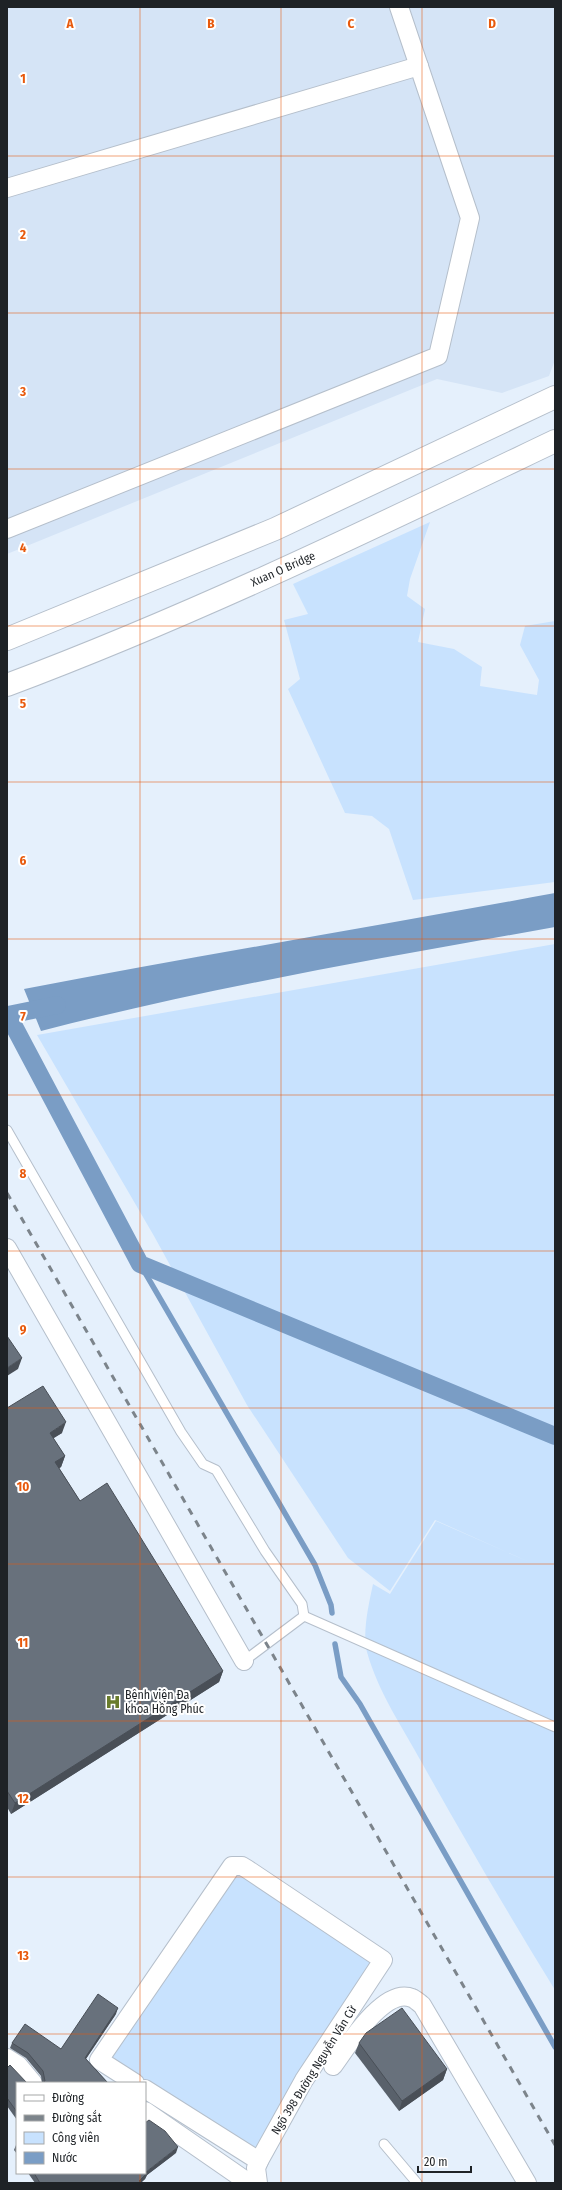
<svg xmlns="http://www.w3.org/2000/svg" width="562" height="2190" font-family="'Fira Sans Condensed',sans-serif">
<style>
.built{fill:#d5e4f6}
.green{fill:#c8e2fe}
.water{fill:#7a9dc5}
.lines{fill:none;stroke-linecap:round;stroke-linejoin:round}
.stream{stroke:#7a9dc5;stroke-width:5.5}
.canal{stroke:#7a9dc5;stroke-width:18}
.service-casing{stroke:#b5bfcb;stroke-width:11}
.minor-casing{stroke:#b5bfcb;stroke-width:20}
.motorway-casing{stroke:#b5bfcb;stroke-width:24}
.service{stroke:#fff;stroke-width:9}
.minor{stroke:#fff;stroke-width:18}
.motorway{stroke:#fff;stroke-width:22}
.rail{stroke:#7c848b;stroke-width:3;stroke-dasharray:7 7;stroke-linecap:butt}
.wall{fill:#59616b}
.shaded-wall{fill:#494f57}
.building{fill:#68717c;stroke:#494f57}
.grid{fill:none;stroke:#e8590c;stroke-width:1;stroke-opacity:0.55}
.labels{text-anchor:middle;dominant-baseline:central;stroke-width:4;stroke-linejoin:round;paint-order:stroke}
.street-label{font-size:12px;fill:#1e2226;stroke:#fff}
.poi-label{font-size:12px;fill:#1e2226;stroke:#fff;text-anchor:start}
.grid-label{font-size:13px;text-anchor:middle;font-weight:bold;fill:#e8590c;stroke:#fff;stroke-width:4;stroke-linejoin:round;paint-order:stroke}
</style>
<rect width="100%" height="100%" fill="#e5f0fc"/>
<!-- built -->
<path class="built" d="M7,7H555V360L549,376L502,393L437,379L7,554Z"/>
<!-- green -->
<g class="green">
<path d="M430,522L410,579L407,596L425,609L418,642L454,649L482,667L480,686L537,695L539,680L520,645L525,626L555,621V882L413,900L389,829L372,816L345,813L288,689L300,679L284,620L308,614L293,584Z"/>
<path d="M555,944V1990C509,1915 465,1840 422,1763C403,1728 378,1692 367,1652C362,1633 369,1603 373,1584L390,1594L436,1521L527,1561L435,1520L390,1591L348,1558L247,1405L154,1236L37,1035Z"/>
<path d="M240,1871L375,1965L255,2149L107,2056L230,1875Z"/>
</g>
<!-- water -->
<path class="water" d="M555,893V927C383,958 211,987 41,1031L24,989C201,955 378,926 555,893Z"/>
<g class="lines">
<!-- stream -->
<g class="stream">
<path d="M140,1264L315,1565L331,1605L332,1613"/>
<path d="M335,1644L341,1677L360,1704L555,2047"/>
</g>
<!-- canal -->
<path class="canal" d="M57,1005L8,1015L140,1264L555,1436"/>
<!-- service casing -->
<g class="service-casing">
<g id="service">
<path d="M7,1130L181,1432L203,1464L216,1470L265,1551L302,1604L304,1616"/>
<path d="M244,1661L304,1616L555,1727"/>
<path d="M384,2144L417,2183"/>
</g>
</g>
<!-- minor casing -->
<g class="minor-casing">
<g id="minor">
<path d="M7,188L419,66"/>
<path d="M7,529L438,356L470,218L399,7"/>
<path d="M7,1248L244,1661"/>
<path d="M7,2058L18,2065L33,2083"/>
<path d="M333,2066C347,2047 384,1986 412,1998C415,1999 419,2003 422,2005L527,2183"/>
<path d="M135,2083L99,2060L232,1866H242L247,1869L383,1960L304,2080L259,2161L256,2168L258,2183"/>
<path d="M145,2089L259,2161"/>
<path d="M145,2111L249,2183"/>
</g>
</g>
<!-- motorway casing -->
<g class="motorway-casing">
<g id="motorway">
<path d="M7,639L275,529L555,397"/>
<path d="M7,685C194,615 375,527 555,441"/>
</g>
</g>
<!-- service -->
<use href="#service" class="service"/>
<!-- minor -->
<use href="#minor" class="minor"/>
<!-- motorway -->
<use href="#motorway" class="motorway"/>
<!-- rail -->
<path class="rail" d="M7,1193L555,2145"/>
</g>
<!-- wall -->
<g class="wall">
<path d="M7,1408L62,1433L53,1438L65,1456L61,1467L59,1468L80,1501L223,1671L219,1682L11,1814L7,1807Z"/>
<path d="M116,2014L86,2059L108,2083H42L41,2076L26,2058L10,2048L12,2043L61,2049Z"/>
<path d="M359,2043L447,2069L443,2080L399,2111L355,2053Z"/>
<path d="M7,2068L17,2083V2120L7,2106Z"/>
<path d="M16,2145H17V2154L14,2150Z"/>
<path d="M176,2153L147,2175L145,2179L141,2182L142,2183H35L28,2173H145Z"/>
</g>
<!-- shaded-wall -->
<g class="shaded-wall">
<path d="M22,1358L18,1369L7,1376V1368Z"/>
<path d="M66,1422L62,1433L46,1443L50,1433Z"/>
<path d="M65,1456L61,1467L52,1473L55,1462Z"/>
<path d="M223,1671L219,1682L11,1814L15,1803Z"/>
<path d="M118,2008L116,2014L83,2063L85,2058Z"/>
<path d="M447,2069L443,2080L399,2111L402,2101Z"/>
<path d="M178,2147L176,2153L147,2175L145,2179L141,2183L139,2181L146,2172Z"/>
</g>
<!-- building -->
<g class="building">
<path d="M7,1336L22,1358L7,1368Z"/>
<path d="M43,1386L66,1422L50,1433L65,1456L55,1462L80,1501L107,1483L223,1671L15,1803L7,1791V1408Z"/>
<path d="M98,1994L118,2008L85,2058L108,2083H43L45,2081L43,2071L28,2053L12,2043L25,2024L61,2049Z"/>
<path d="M402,2008L447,2069L402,2101L359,2043L366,2033Z"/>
<path d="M10,2065L27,2083H17V2112L7,2098V2068Z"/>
<path d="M149,2120L165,2131L178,2147L146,2172L147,2173L139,2181L142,2183H40L34,2173H145V2123Z"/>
</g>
<!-- grid -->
<path class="grid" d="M140,7V2083M281,7V2183M422,7V2183M7,156H555M7,313H555M7,469H555M7,626H555M7,782H555M7,939H555M7,1095H555M7,1251H555M7,1408H555M7,1564H555M7,1721H555M7,1877H555M7,2034H555M140,2173V2183"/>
<!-- icons -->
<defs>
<g id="hospital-bare" transform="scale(1.2)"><path d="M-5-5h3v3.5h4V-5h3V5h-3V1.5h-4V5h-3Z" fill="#697c2c" stroke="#fff" stroke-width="2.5" paint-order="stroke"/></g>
</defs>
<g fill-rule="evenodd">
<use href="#hospital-bare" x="113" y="1702"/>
</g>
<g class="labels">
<!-- street labels -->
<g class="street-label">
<text transform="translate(283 569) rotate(-24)">Xuan O Bridge</text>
<text transform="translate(314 2070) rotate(-58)">Ngõ 398 Đường Nguyễn Văn Cừ</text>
</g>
<!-- poi labels -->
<g class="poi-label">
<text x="125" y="1695">Bệnh viện Đa<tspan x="125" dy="14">khoa Hồng Phúc</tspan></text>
</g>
</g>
<g class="grid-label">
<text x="70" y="28">A</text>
<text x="211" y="28">B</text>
<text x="351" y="28">C</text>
<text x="492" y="28">D</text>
<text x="23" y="83">1</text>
<text x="23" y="239">2</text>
<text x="23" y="396">3</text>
<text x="23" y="552">4</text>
<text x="23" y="708">5</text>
<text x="23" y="865">6</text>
<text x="23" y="1021">7</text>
<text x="23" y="1178">8</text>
<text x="23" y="1334">9</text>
<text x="23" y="1491">10</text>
<text x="23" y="1647">11</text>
<text x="23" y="1803">12</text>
<text x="23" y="1960">13</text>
</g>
<!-- border -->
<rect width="562" height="2190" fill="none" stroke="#1e2226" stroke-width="16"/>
<!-- legend -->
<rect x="16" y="2082" width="130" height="92" fill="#ffffff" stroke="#a5a7a8"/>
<rect x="24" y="2095" width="20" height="6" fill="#ffffff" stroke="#a5a7a8"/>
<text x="52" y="2102" font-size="12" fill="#1e2226">Đường</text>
<rect x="24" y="2115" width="20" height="6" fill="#7c848b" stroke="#a5a7a8"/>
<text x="52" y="2122" font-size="12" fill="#1e2226">Đường sắt</text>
<rect x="24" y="2132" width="20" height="12" fill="#c8e2fe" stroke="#a5a7a8"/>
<text x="52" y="2142" font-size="12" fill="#1e2226">Công viên</text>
<rect x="24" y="2152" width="20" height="12" fill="#7a9dc5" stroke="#a5a7a8"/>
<text x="52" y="2162" font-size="12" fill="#1e2226">Nước</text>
<!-- scale -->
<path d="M418 2166v6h53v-6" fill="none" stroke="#1e2226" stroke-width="2"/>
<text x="424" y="2166" font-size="12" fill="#1e2226" stroke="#ffffff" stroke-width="3" paint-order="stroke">20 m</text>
</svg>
